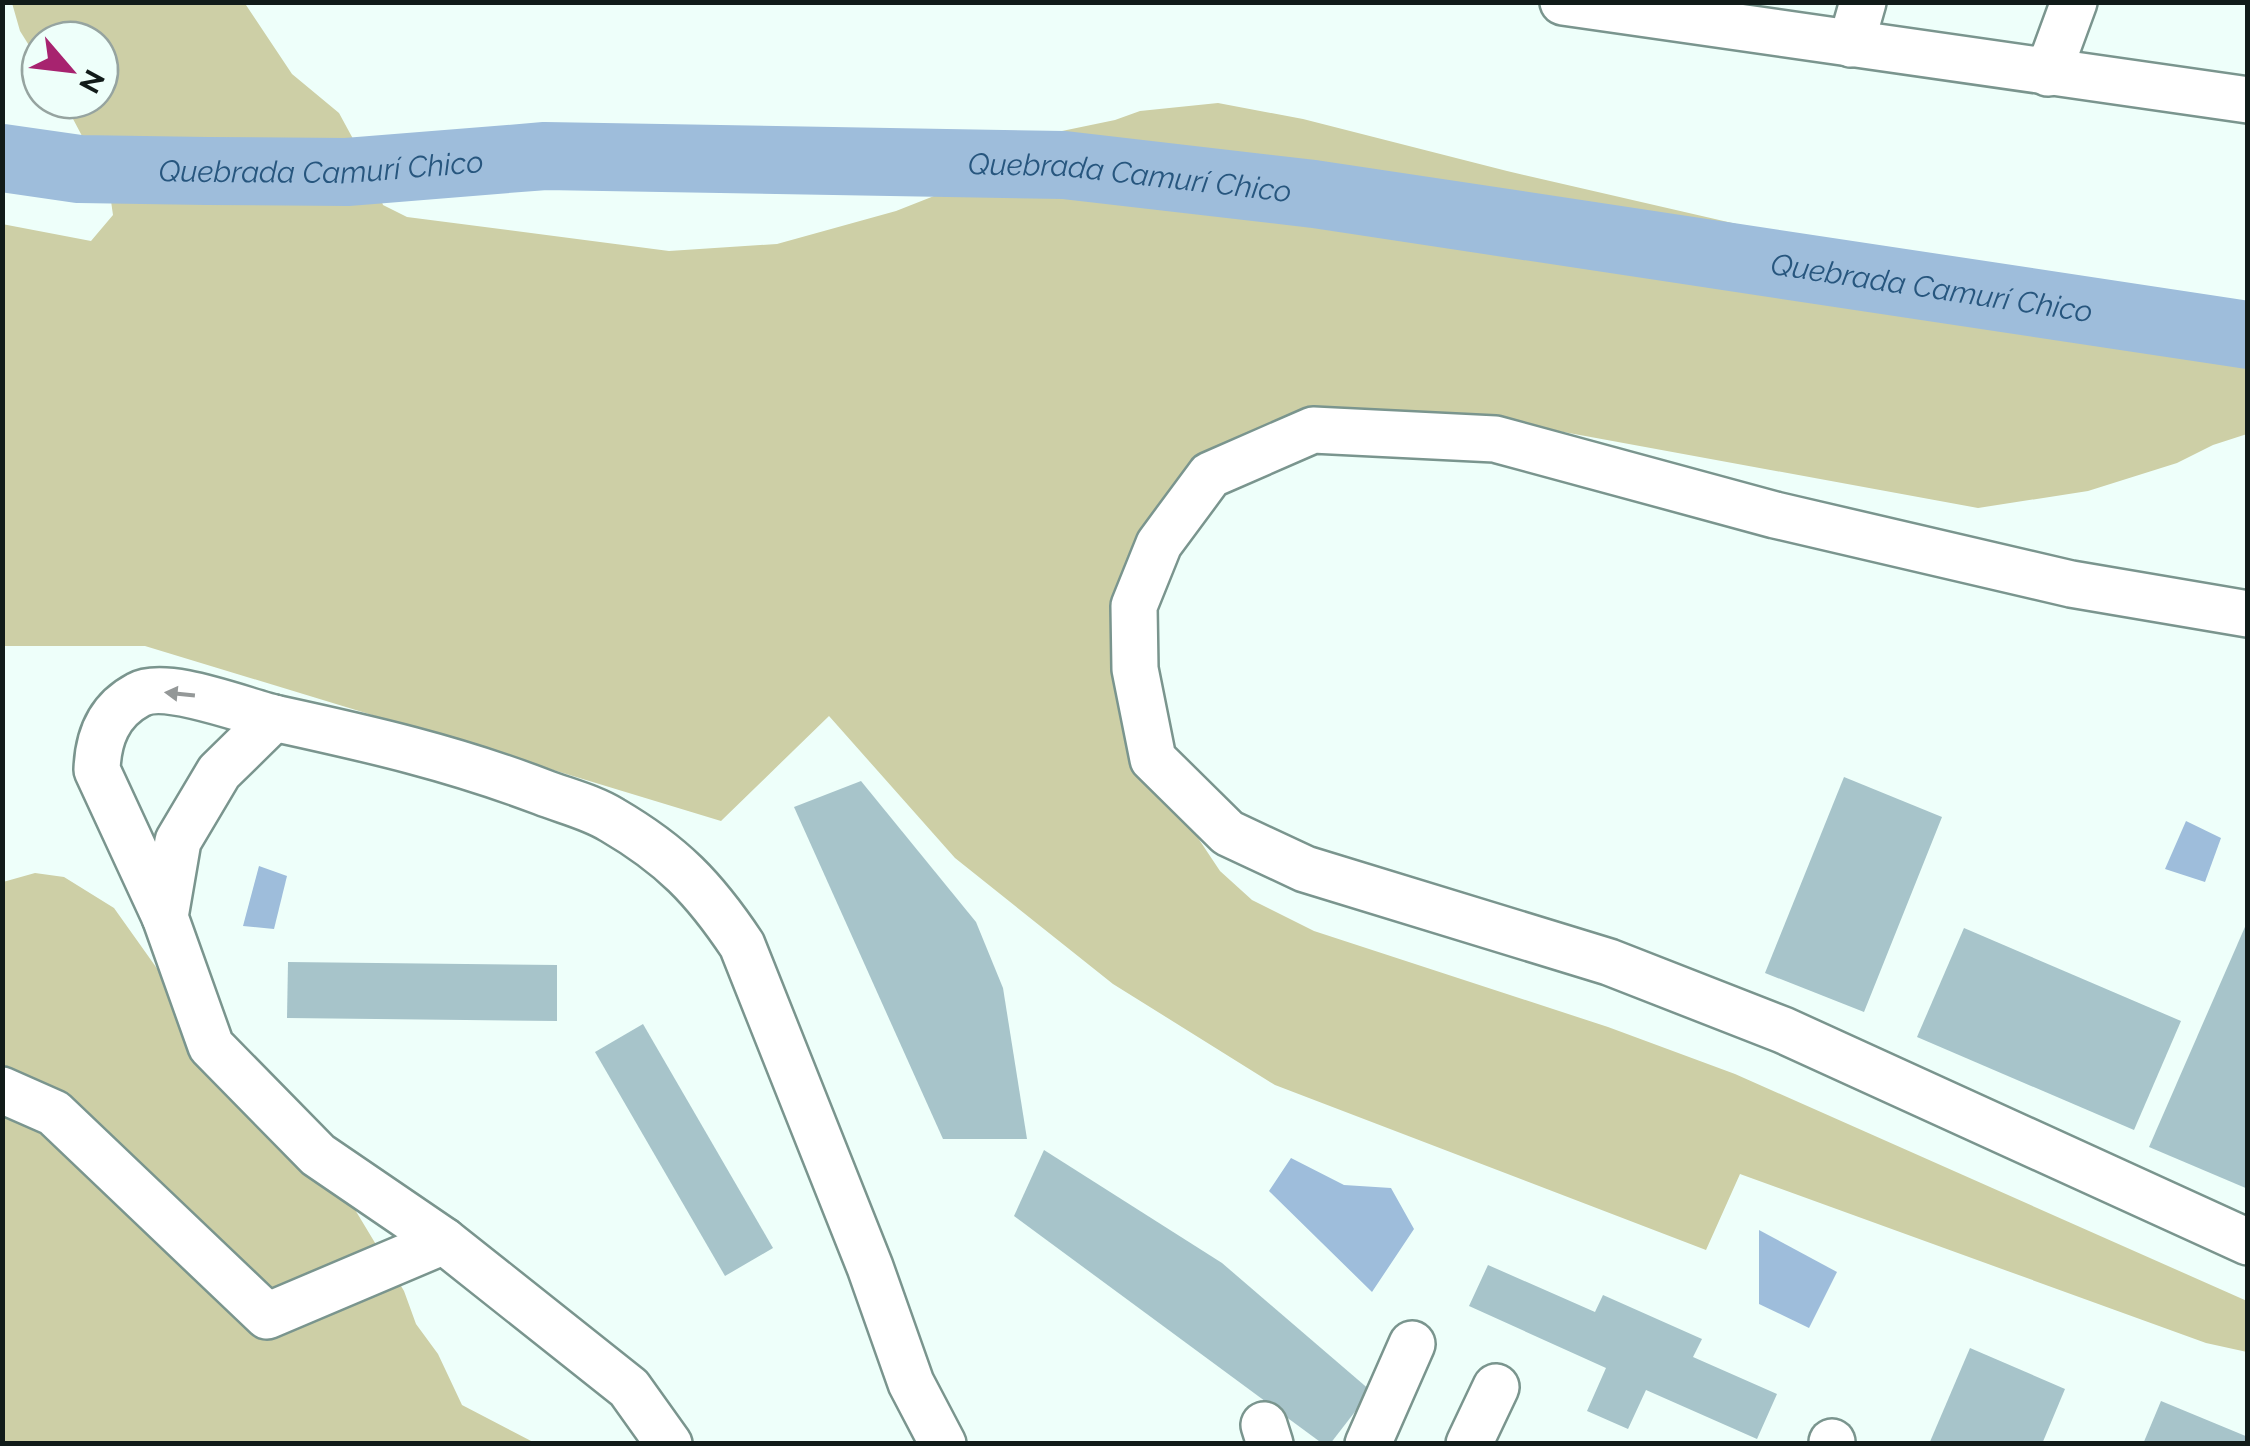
<svg xmlns="http://www.w3.org/2000/svg" width="2250" height="1446" font-family="Raleway,sans-serif">
<style>
.forest{fill:#cdcfa6}
.water{fill:#9ebddb}
.lines{fill:none;stroke-linecap:round;stroke-linejoin:round}
.river{stroke:#9ebddb;stroke-width:68}
.building{fill:#a7c4ca}
.minor-casing{stroke:#7a958e;stroke-width:50}
.minor{stroke:#fff;stroke-width:45}
.oneway{fill:#949898}
.labels{text-anchor:middle;dominant-baseline:central;stroke-width:9;stroke-linejoin:round;paint-order:stroke}
.water-label{font-size:30px;font-style:italic;fill:#27567e;stroke:#eefffa}
</style>
<rect width="100%" height="100%" fill="#eefffa"/>
<!-- forest -->
<g class="forest">
<path d="M244,2L292,74L339,113L371,172L383,205L407,217L669,251L777,244L896,211L962,185L987,172L1004,155L1033,137L1115,120L1140,111L1218,103L1303,119L1507,171L2083,304L2135,297L2247,323V434L2213,445L2177,463L2088,491L1978,508L1498,420L1400,411L1312,426L1205,507L1137,614L1176,805L1220,871L1252,900L1314,931L1608,1027L1735,1074L2247,1301V1352L2206,1343L1740,1174L1706,1250L1275,1085L1113,984L955,858L829,716L721,821L145,646H3L2,224L91,241L113,215L109,187L63,100H100V40H40V63L20,31L12,3Z"/>
<path d="M35,873L64,877L114,908L247,1095L348,1198L404,1291L416,1324L438,1354L462,1405L535,1443L3,1444V882Z"/>
</g>
<!-- water -->
<g class="water">
<path d="M2186,821L2221,838L2205,882L2165,869Z"/>
<path d="M259,866L287,876L274,929L243,926Z"/>
<path d="M1291,1158L1344,1185L1391,1188L1414,1229L1372,1292L1269,1191Z"/>
<path d="M1759,1230L1837,1272L1809,1328L1759,1304Z"/>
</g>
<g class="lines">
<!-- river -->
<path class="river" id="s1" d="M2,158L79,169L207,171L347,172L545,156L1064,165L1314,194L2248,335"/>
</g>
<!-- building -->
<g class="building">
<path d="M1844,777L1942,817L1864,1012L1765,973Z"/>
<path d="M861,781L976,922L1003,988L1027,1139H943L794,807Z"/>
<path d="M2248,920V1189L2149,1147Z"/>
<path d="M1964,928L2181,1021L2134,1130L1917,1037Z"/>
<path d="M288,962L557,965V1021L287,1018Z"/>
<path d="M643,1024L773,1248L725,1276L595,1052Z"/>
<path d="M1044,1150L1222,1263L1371,1391L1330,1444H1323L1014,1216Z"/>
<path d="M1488,1265L1595,1312L1603,1295L1702,1339L1693,1357L1777,1394L1757,1439L1646,1390L1628,1429L1587,1411L1606,1368L1469,1306Z"/>
<path d="M1970,1348L2065,1389L2042,1444H1929Z"/>
<path d="M2161,1401L2248,1437V1444H2143Z"/>
</g>
<g class="lines">
<!-- minor casing -->
<g class="minor-casing">
<g id="minor">
<path d="M1563,2L2248,100"/>
<path d="M1851,44L1863,2"/>
<path d="M2048,73L2074,2"/>
<path d="M2248,614L2071,584L1775,515L1495,439L1313,430L1210,475L1159,544L1134,606L1135,669L1153,759L1228,833L1305,869L1609,962L1783,1030L2248,1242"/>
<path d="M274,718L219,772L178,841L165,917L211,1046L318,1155L444,1241L629,1388L669,1444"/>
<path d="M165,917L97,770C98,739 108,711 138,695C166,679 246,712 278,719C370,739 453,758 542,792C565,801 591,807 612,820C672,855 704,888 742,945L870,1267L911,1383L943,1444"/>
<path d="M2,1090L54,1113L267,1316L444,1241"/>
<path d="M1264,1425L1270,1444"/>
<path d="M1368,1444L1412,1344"/>
<path d="M1469,1444L1496,1387"/>
<path d="M1832,1444V1442"/>
</g>
</g>
<!-- minor -->
<use href="#minor" class="minor"/>
</g>
<!-- one-way arrows -->
<defs><path id="oneway-solid" d="M-6-.8H1V-3.2L6.5 0L1 3.2V.8H-6Z" transform="scale(2.5)"/></defs>
<use class="oneway" href="#oneway-solid" transform="translate(180 694) rotate(-174)"/>
<g class="labels">
<!-- water labels -->
<g class="water-label">
<text stroke="none"><textPath href="#s1" startOffset="320">Quebrada Camurí Chico</textPath></text>
<text stroke="none"><textPath href="#s1" startOffset="1130">Quebrada Camurí Chico</textPath></text>
<text stroke="none"><textPath href="#s1" startOffset="1940">Quebrada Camurí Chico</textPath></text>
</g>
</g>
<!-- border -->
<rect width="2250" height="1446" fill="none" stroke="#111b19" stroke-width="10"/>
<!-- north arrow -->
<g transform="translate(70 70) rotate(118)"><circle r="48" fill="#eefffa" stroke="#96a4a0" stroke-width="2.5"/>
<path d="M0-8L18 38L0 25L-18 38Z" fill="#a7236f"/>
<text y="-15" font-size="28" font-weight="bold" text-anchor="middle" fill="#111b19">N</text>
</g>
</svg>
